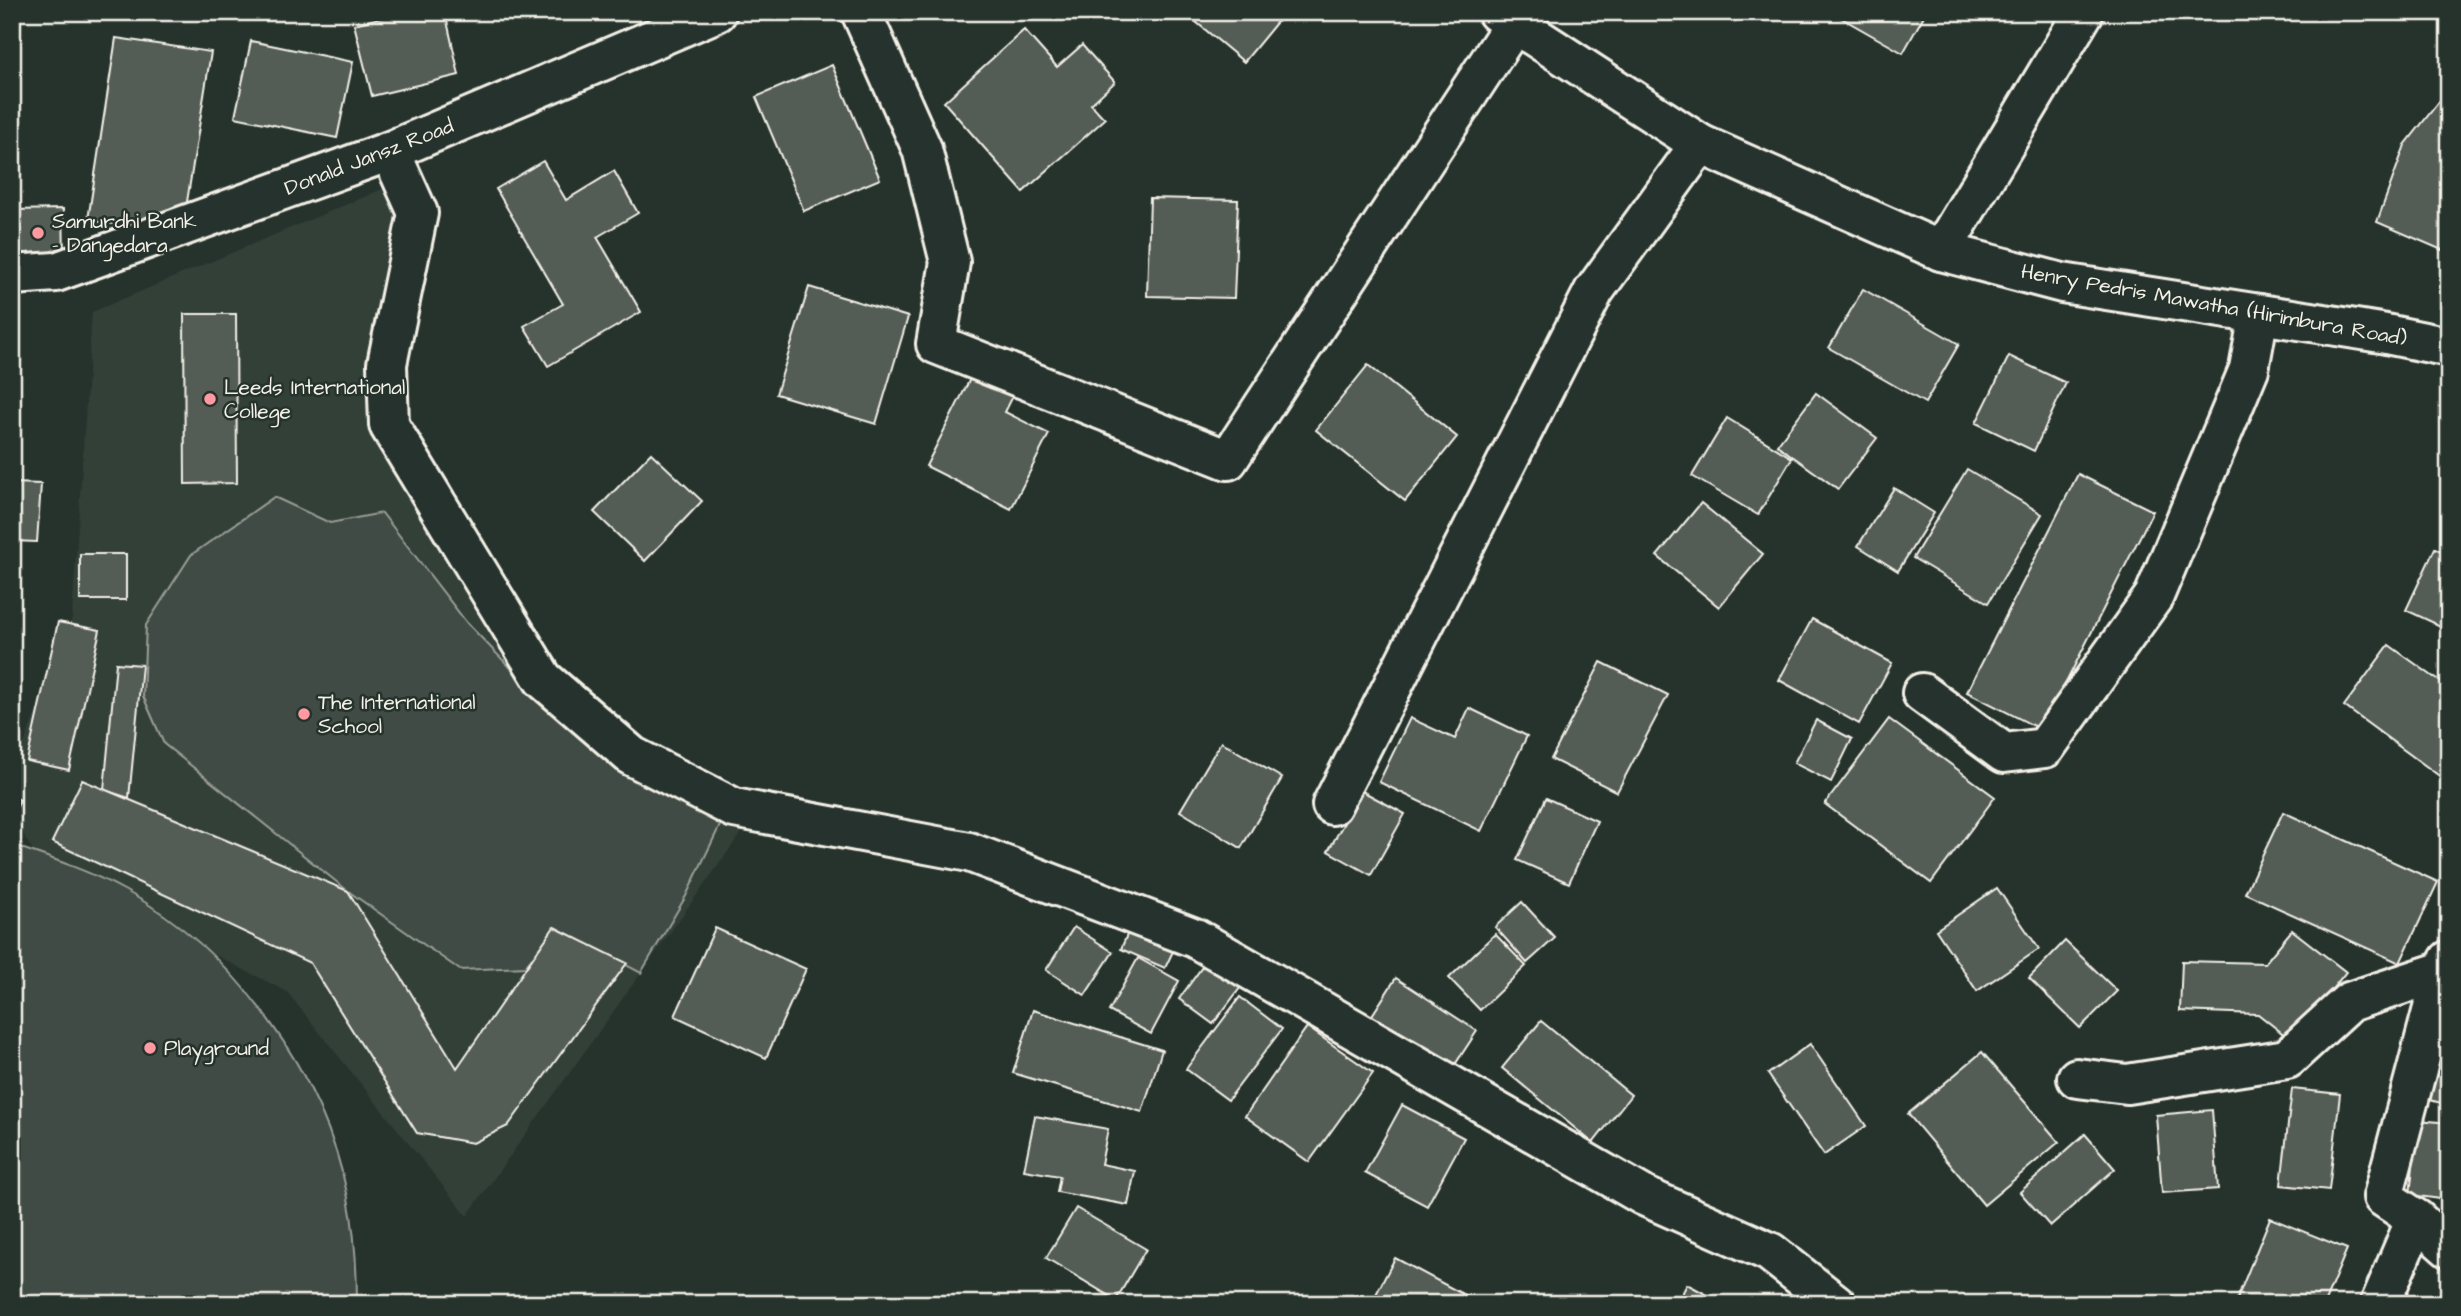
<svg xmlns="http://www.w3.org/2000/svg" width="2461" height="1316" font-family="'Architects Daughter',sans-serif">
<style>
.built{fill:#333f39}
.green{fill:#414b45;stroke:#9a9e96;stroke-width:2}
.building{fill:#525c55;stroke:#f4f1e8;stroke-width:2}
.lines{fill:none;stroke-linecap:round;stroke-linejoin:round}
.minor-casing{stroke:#f4f1e8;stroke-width:44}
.major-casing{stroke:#f4f1e8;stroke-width:44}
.minor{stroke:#26332d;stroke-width:38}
.major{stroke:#26332d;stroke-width:38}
.poi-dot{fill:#ff9aa2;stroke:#26332d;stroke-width:2.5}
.labels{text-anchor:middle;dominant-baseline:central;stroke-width:5;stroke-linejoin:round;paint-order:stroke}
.street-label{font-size:21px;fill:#f4f1e8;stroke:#26332d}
.poi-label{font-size:21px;fill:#f4f1e8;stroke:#26332d;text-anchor:start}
</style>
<rect width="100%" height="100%" fill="#26332d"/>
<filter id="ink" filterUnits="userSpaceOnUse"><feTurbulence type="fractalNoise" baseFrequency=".0143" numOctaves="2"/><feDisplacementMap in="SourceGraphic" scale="14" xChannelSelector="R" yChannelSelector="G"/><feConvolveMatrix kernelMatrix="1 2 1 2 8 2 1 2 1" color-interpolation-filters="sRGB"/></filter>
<g filter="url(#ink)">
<!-- built -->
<path class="built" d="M392,185L406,219L381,434L522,670L747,825L467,1216L287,992L41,865L12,815V775L72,618L92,312Z"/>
<!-- green -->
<g class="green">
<path d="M274,497L330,523L382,513L467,623L532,690L723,819L686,896L641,973L555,927L525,967L460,970L348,891L164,744L143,696L146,625L191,555Z"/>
<path d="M12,845C51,858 90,871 126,891C236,952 324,1074 348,1198C355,1233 357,1268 357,1304H12Z"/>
</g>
<!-- building -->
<g class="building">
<path d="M406,12H445L459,75L372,96L354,24Z"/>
<path d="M1184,12H1285L1244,62Z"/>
<path d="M1831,12H1926L1903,53Z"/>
<path d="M1024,30L1057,67L1082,45L1115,82L1091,104L1105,119L1023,192L944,102Z"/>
<path d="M116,38L211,52L186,208L153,230L88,220Z"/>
<path d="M251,41L353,62L337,138L235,117Z"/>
<path d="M832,65L880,179L804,211L756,97Z"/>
<path d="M2449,89V253L2377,222L2405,145Z"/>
<path d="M543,161L566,200L614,171L638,213L597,237L641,312L548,366L524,326L563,304L496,189Z"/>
<path d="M1150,198L1238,200L1234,298L1147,296Z"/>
<path d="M63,209L64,256L12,258V210Z"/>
<path d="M809,287L908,317L876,424L776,394Z"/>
<path d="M1863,289L1959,344L1925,403L1829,348Z"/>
<path d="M184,314H236L237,483L185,484Z"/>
<path d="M2009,356L2066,383L2034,451L1976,423Z"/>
<path d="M1368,365L1457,437L1405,501L1316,430Z"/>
<path d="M974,371L1015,392L1005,412L1049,434L1011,509L926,466Z"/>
<path d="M1816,393L1877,438L1838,489L1777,445Z"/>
<path d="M1727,418L1792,458L1758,515L1692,476Z"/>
<path d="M651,453L702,501L645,561L594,512Z"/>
<path d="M1967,469L2042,514L1988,603L1913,558Z"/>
<path d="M2078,474L2153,511L2042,730L1967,692Z"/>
<path d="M12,483L41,484L37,542L12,541Z"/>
<path d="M1894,488L1934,513L1898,571L1858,546Z"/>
<path d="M1701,503L1763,554L1719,607L1657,556Z"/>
<path d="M2435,548L2449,555V630L2406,610Z"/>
<rect x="80" y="554" width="46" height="46"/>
<path d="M1812,619L1892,663L1859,724L1779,680Z"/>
<path d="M58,622L100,630L69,770L27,761Z"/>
<path d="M2389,645L2449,688V783L2344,706Z"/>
<path d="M1601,662L1668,695L1617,792L1551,759Z"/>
<path d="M116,663L142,665L129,798L104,790Z"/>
<path d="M1469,708L1527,736L1481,831L1379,782L1410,718L1455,739Z"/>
<path d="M1889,719L1995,797L1931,883L1825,804Z"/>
<path d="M1816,720L1852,739L1831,782L1794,763Z"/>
<path d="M1221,742L1282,778L1241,848L1180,811Z"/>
<path d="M82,780L348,891L457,1068L554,927L627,963L508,1126L473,1143L417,1133L310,963L52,842Z"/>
<path d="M1362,791L1405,814L1371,875L1328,851Z"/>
<path d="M12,796L20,800L12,818Z"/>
<path d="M1546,798L1597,821L1569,883L1517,860Z"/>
<path d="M2283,812L2438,882L2400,963L2245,893Z"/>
<path d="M1997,888L2039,949L1977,991L1936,930Z"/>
<path d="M1522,902L1555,938L1527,963L1495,927Z"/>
<path d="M1131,925L1176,945L1165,968L1121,949Z"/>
<path d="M1074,927L1113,952L1085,995L1046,970Z"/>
<path d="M715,928L806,969L766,1058L675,1016Z"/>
<path d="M2292,930L2346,972L2291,1040L2258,1014L2180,1011L2182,961L2265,963Z"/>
<path d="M1495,934L1526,966L1480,1010L1449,978Z"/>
<path d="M2065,941L2117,991L2080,1028L2029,978Z"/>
<path d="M1138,958L1179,981L1151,1034L1109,1011Z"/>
<path d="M1205,963L1240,988L1213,1024L1179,999Z"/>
<path d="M1396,978L1477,1031L1450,1072L1369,1020Z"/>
<path d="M1240,997L1282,1029L1228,1100L1186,1069Z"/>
<path d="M1033,1010L1162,1050L1142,1112L1013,1073Z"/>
<path d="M1541,1021L1631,1095L1593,1143L1502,1068Z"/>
<path d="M1307,1027L1373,1073L1309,1162L1245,1116Z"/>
<path d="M1810,1044L1866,1126L1824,1155L1768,1074Z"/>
<path d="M2432,1051L2449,1056V1105L2418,1097Z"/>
<path d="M1982,1052L2059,1142L1984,1205L1908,1114Z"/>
<path d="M2292,1089L2340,1094L2329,1190L2281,1185Z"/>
<path d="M1402,1105L1464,1138L1427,1206L1365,1173Z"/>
<path d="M2212,1110L2218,1189L2162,1193L2156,1115Z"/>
<path d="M1035,1116L1108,1129L1101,1164L1135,1171L1128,1205L1057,1192L1060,1176L1024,1170Z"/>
<path d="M2418,1120L2449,1123V1200L2410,1195Z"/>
<path d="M2085,1134L2115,1169L2050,1226L2020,1192Z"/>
<path d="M1076,1208L1146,1249L1116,1300L1046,1258Z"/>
<path d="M2270,1218L2347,1249L2324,1304H2247L2237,1299Z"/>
<path d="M1395,1258L1470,1298L1467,1304H1371Z"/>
<path d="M1687,1284L1724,1304H1677Z"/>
</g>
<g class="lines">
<!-- minor casing -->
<g class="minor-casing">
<g id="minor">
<path d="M861,12L922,149L950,262L936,344L1228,460L1514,24"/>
<path d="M390,151L418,213L387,364L389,425L543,679L632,756L734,808L969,852L1195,938L1644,1196L1770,1252L1836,1304"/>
<path d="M1941,251L2084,12"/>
<path d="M12,275L56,272L390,151L717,12"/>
<path d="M1922,693L2004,753L2045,748L2154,596L2249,369L2259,314"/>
<path d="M1332,805L1594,291L1700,144"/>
<path d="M2449,960L2443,971L2383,1197L2416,1219L2449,1248"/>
<path d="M2077,1078L2127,1084L2287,1059L2349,1002L2443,971"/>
<path d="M2380,1304L2416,1219"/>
</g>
</g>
<!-- major casing -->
<g class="major-casing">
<path id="major" d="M1497,12L1700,144L1941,251L2062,283L2381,333L2449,347"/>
</g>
<!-- minor -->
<use href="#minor" class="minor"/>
<!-- major -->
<use href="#major" class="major"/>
</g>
</g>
<!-- markers -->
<g class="poi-dot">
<circle cx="38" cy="233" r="7"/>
<circle cx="210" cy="399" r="7"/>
<circle cx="304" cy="714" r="7"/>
<circle cx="150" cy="1048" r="7"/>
</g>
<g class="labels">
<!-- street labels -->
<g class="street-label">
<text transform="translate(369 157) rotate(-21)">Donald Jansz Road</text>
<text transform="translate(2214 305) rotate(10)">Henry Pedris Mawatha (Hirimbura Road)</text>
</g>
<!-- poi labels -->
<g class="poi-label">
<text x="52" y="221">Samurdhi Bank<tspan x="52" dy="24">- Dangedara</tspan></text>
<text x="224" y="387">Leeds International<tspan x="224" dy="24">College</tspan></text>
<text x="318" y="702">The International<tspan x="318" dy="24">School</tspan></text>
<text x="164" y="1048">Playground</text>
</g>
</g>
<!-- margin -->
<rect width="2461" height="1316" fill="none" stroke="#26332d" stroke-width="42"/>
<rect x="21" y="21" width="2419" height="1274" fill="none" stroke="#f4f1e8" stroke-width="2.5" filter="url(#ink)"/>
</svg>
